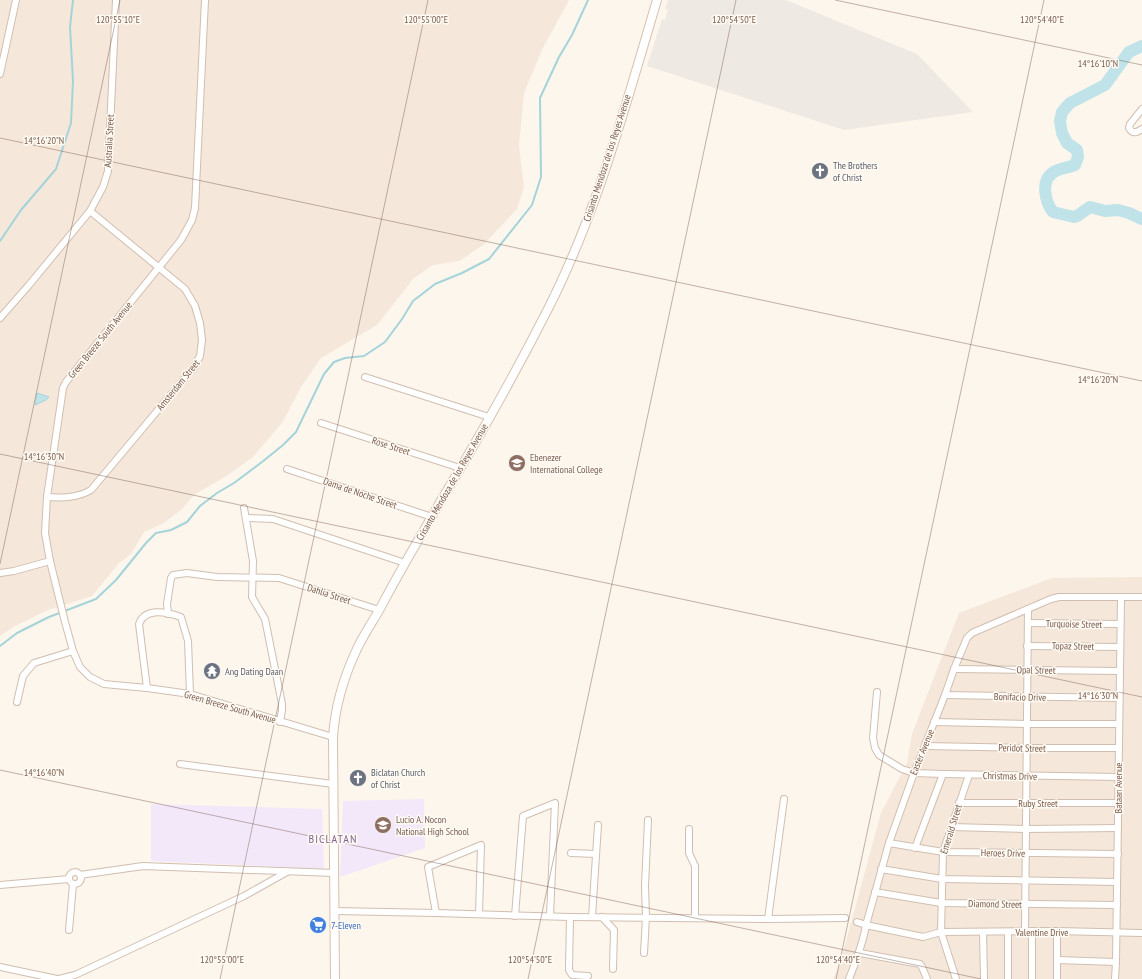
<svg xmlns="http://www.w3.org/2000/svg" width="1142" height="979" font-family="'PT Sans Narrow',sans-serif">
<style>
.residential{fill:#f5e8da}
.industrial{fill:#efe9e4}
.education{fill:#f3e8fa}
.water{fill:#bfe3e8;stroke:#a5d3da}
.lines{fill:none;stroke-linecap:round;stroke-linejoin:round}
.stream{stroke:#a5d3da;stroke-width:2}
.river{stroke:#bfe3e8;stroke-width:12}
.minor-casing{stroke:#d1beb0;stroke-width:8}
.secondary-casing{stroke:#d6c0b0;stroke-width:10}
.minor{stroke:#fff;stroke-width:6}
.secondary{stroke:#fff;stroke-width:8}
.ticks{fill:none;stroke:#7a5c4d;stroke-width:1;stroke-opacity:0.45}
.labels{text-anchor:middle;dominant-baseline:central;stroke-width:3;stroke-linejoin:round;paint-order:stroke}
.street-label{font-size:10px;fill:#7a5c4d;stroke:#fffaf3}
.worship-label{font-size:10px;fill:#5b616d;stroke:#fffaf3;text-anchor:start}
.education-label{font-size:10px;fill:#785e54;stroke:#fffaf3;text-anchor:start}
.shop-label{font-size:10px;fill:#366cbe;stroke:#fffaf3;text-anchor:start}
.quarter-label{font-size:12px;letter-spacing:1px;fill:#846695;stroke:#fffaf3}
.ticks-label{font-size:10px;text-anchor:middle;fill:#7a5c4d;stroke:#fffaf3;stroke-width:3;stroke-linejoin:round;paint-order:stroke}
</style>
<rect width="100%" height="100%" fill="#fdf6ec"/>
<!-- residential -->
<g class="residential">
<path d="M0,0H569L542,50L524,93L519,146L524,187L517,209L483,245L459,261L433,265L414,278L377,325L321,358L301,387L282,423L253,457L228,475L194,495L182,509L164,523L144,532L131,554L119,563L92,596L48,610L15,626L0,636Z"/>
<path d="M1142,577V979H833L840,963L881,813L907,763L912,734L959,613L1052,578Z"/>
</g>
<!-- industrial -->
<path class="industrial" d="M668,0H786L917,54L973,112L844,130L647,66L662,19L665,20L668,10L665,9Z"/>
<!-- education -->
<g class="education">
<path d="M424,799L425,848L340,877L343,801Z"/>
<path d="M151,804L322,809L324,869L151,861Z"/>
</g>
<!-- water -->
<path class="water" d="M37,393L49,397L46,400L35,405Z"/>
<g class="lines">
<!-- stream -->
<g class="stream">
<path d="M0,241L21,210L56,169L71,123L73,81L70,27L73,0"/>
<path d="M0,646L17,633L49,617L96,599L116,580L146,543L156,533L171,530L187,522L200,506L217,493L234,483L262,462L283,445L296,432L324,374L334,362L345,358L364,356L385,342L402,319L413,301L435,284L462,273L489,259L532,205L541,177L540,98L559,57L572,35L588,0"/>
</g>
<!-- river -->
<path class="river" d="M1142,46L1129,52L1105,85L1070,103L1062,112L1060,121L1062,133L1067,143L1077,150L1078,157L1075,165C1068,168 1060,168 1054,172C1040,180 1045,202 1053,212L1074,217L1077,216L1090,207L1105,211L1118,210L1129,213L1142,219"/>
<!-- minor casing -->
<g class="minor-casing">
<g id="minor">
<path d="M205,0L195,208L192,220L181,240L66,382L63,388L47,497L45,533L50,561L65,622L73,651L80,667L90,677L104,684L147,688L190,694L333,737"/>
<path d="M0,74L16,0"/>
<path d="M1142,109L1130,124L1129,128C1133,135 1137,132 1142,129"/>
<path d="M0,318L29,285L90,211L103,187L108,171L116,0"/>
<path d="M365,377L489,417"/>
<path d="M321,423L460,468"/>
<path d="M287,469L432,517"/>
<path d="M47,497C63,498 77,498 91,490L194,367L200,356L202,340L200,323L195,306L185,289L90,211"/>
<path d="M244,508L253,561L252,597L265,619L282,704V710L280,722"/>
<path d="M246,518L273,519L405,563"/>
<path d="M0,573L14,571L50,561"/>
<path d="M168,614L167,604L171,578L173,575L187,573L217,577L279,578L379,610"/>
<path d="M1028,623L1120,624"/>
<path d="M1027,646L1119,647"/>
<path d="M954,669L1119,671"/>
<path d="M147,688L139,624C145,607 167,612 181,617L188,641L190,694"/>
<path d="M877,692L873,738L875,748L879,755L902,769L914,773L943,774L1118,777"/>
<path d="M945,695L1119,698"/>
<path d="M17,702L23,676L34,663L73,651"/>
<path d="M934,722L1027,724H1119"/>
<path d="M925,746L1027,748H1118"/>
<path d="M180,764L333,784"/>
<path d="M969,775L943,852L941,932L1057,931L1142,933"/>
<path d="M959,803H1118"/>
<path d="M951,827L1026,829L1118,828"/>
<path d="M689,829V853L695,866V918"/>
<path d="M889,843L943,852L1118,854"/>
<path d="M915,848L943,774"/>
<path d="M571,853L596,854"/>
<path d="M881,869L942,879L1117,882"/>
<circle cx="75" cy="878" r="6"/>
<path d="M80,875L143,866L334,873"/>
<path d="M0,885L69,879"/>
<path d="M875,892L941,903L1117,905"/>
<path d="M335,911L436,913L570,917L768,919L845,918"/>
<path d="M436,913L428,867L481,845L479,914"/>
<path d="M515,916L523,816L555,803L550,916"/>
<path d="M570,917L569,970L572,975L588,976"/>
<path d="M592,917L598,825"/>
<path d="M602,917L614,930L613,969"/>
<path d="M768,919L784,799"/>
<path d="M69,930L73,884"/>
<path d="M1025,931L1028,609"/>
<path d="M1032,931V979"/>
<path d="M983,932L984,979"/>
<path d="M644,953L646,917L645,886L648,820"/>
<path d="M860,953L920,964L922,967L927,979"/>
<path d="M1057,960L1116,962"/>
<path d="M0,967L57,979"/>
<path d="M59,979L75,975L244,896L287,872"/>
<path d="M849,979C856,961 863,944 866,925L857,922"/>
<path d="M956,979L941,932L923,937L866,925L889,843L914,773L945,695L954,669L967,638L972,633L1051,599L1059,597H1142"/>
<path d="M1008,979V932"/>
<path d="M1057,979V931"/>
<path d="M1115,979L1116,962L1121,598"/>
</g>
</g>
<!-- secondary casing -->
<g class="secondary-casing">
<path id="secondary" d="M335,979L333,737C335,707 343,679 356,651C363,635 374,620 382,605C401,569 422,534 442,499C480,436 516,372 549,307C598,210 626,104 657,0"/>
</g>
<!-- minor -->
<use href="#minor" class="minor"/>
<!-- secondary -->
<use href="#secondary" class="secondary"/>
</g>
<!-- ticks -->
<path class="ticks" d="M835,0L1142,65M0,138L1142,381M0,454L1142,697M0,564L120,0M0,770L981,979M220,979L428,0M528,979L736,0M836,979L1044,0"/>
<!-- icons -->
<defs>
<g id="church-disc" transform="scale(0.9)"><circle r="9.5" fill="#6b7280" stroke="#fffaf3"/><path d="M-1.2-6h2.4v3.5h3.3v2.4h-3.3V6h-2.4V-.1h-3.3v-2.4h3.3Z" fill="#fff"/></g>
<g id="university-disc" transform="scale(0.9)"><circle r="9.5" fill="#8d6e63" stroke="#fffaf3"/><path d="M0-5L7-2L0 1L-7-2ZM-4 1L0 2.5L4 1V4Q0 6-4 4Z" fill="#fff"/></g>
<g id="temple-disc" transform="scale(0.9)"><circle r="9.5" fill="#6b7280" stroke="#fffaf3"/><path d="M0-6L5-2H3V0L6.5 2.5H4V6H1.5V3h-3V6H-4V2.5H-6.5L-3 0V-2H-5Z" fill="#fff"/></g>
<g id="school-disc" transform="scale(0.9)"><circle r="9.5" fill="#8d6e63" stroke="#fffaf3"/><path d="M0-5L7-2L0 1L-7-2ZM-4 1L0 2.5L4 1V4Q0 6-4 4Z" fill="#fff"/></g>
<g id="supermarket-disc" transform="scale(0.9)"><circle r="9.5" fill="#3f7fe0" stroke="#fffaf3"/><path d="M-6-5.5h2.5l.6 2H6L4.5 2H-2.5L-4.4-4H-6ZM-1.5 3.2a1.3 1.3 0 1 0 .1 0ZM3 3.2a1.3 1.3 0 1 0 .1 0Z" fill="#fff"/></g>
</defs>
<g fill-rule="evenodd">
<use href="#church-disc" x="820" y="171"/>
<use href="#university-disc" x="517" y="463"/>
<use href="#temple-disc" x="212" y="671"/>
<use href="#church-disc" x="358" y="778"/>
<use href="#school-disc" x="383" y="825"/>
<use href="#supermarket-disc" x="318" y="925"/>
</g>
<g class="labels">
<!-- street labels -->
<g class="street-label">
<text transform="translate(109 141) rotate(-87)">Australia Street</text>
<text transform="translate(607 158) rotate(-72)">Crisanto Mendoza de los Reyes Avenue</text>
<text transform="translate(100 340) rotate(-51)">Green Breeze South Avenue</text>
<text transform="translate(178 385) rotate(-51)">Amsterdam Street</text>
<text transform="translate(391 446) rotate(18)">Rose Street</text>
<text transform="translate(452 482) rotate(-60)">Crisanto Mendoza de los Reyes Avenue</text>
<text transform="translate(360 493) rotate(19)">Dama de Noche Street</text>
<text transform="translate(329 594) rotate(18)">Dahlia Street</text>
<text transform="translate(1074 624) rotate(1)">Turquoise Street</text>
<text transform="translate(1073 646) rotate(1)">Topaz Street</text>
<text transform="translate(1036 670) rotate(1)">Opal Street</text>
<text transform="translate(1020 697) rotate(1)">Bonifacio Drive</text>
<text transform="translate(230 707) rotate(16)">Green Breeze South Avenue</text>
<text transform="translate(1022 748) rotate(1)">Peridot Street</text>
<text transform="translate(922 752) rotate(-68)">Easter Avenue</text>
<text transform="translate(1010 776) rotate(1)">Christmas Drive</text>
<text transform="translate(1118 788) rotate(-90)">Bataan Avenue</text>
<text x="1038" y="803">Ruby Street</text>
<text transform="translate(951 829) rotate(-73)">Emerald Street</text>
<text transform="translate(1003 853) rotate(1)">Heroes Drive</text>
<text transform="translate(995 904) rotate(1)">Diamond Street</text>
<text x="1042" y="932">Valentine Drive</text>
</g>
<!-- worship labels -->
<g class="worship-label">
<text x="833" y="165">The Brothers<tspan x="833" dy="12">of Christ</tspan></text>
<text x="225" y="671">Ang Dating Daan</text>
<text x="371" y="772">Biclatan Church<tspan x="371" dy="12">of Christ</tspan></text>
</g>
<!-- education labels -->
<g class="education-label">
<text x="530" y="457">Ebenezer<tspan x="530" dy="12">International College</tspan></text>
<text x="396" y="819">Lucio A. Nocon<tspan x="396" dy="12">National High School</tspan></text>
</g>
<!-- shop labels -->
<g class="shop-label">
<text x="331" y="925">7-Eleven</text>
</g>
<!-- quarter labels -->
<g class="quarter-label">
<text x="333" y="838">BICLATAN</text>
</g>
</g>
<g class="ticks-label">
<text x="118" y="23">120°55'10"E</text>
<text x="426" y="23">120°55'00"E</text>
<text x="734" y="23">120°54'50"E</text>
<text x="1042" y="23">120°54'40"E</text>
<text x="1098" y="67">14°16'10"N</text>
<text x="44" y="144">14°16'20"N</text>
<text x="1098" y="383">14°16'20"N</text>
<text x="44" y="460">14°16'30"N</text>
<text x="1098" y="699">14°16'30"N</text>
<text x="44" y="776">14°16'40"N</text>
<text x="222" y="963">120°55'00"E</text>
<text x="530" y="963">120°54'50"E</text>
<text x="838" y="963">120°54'40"E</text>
</g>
</svg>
